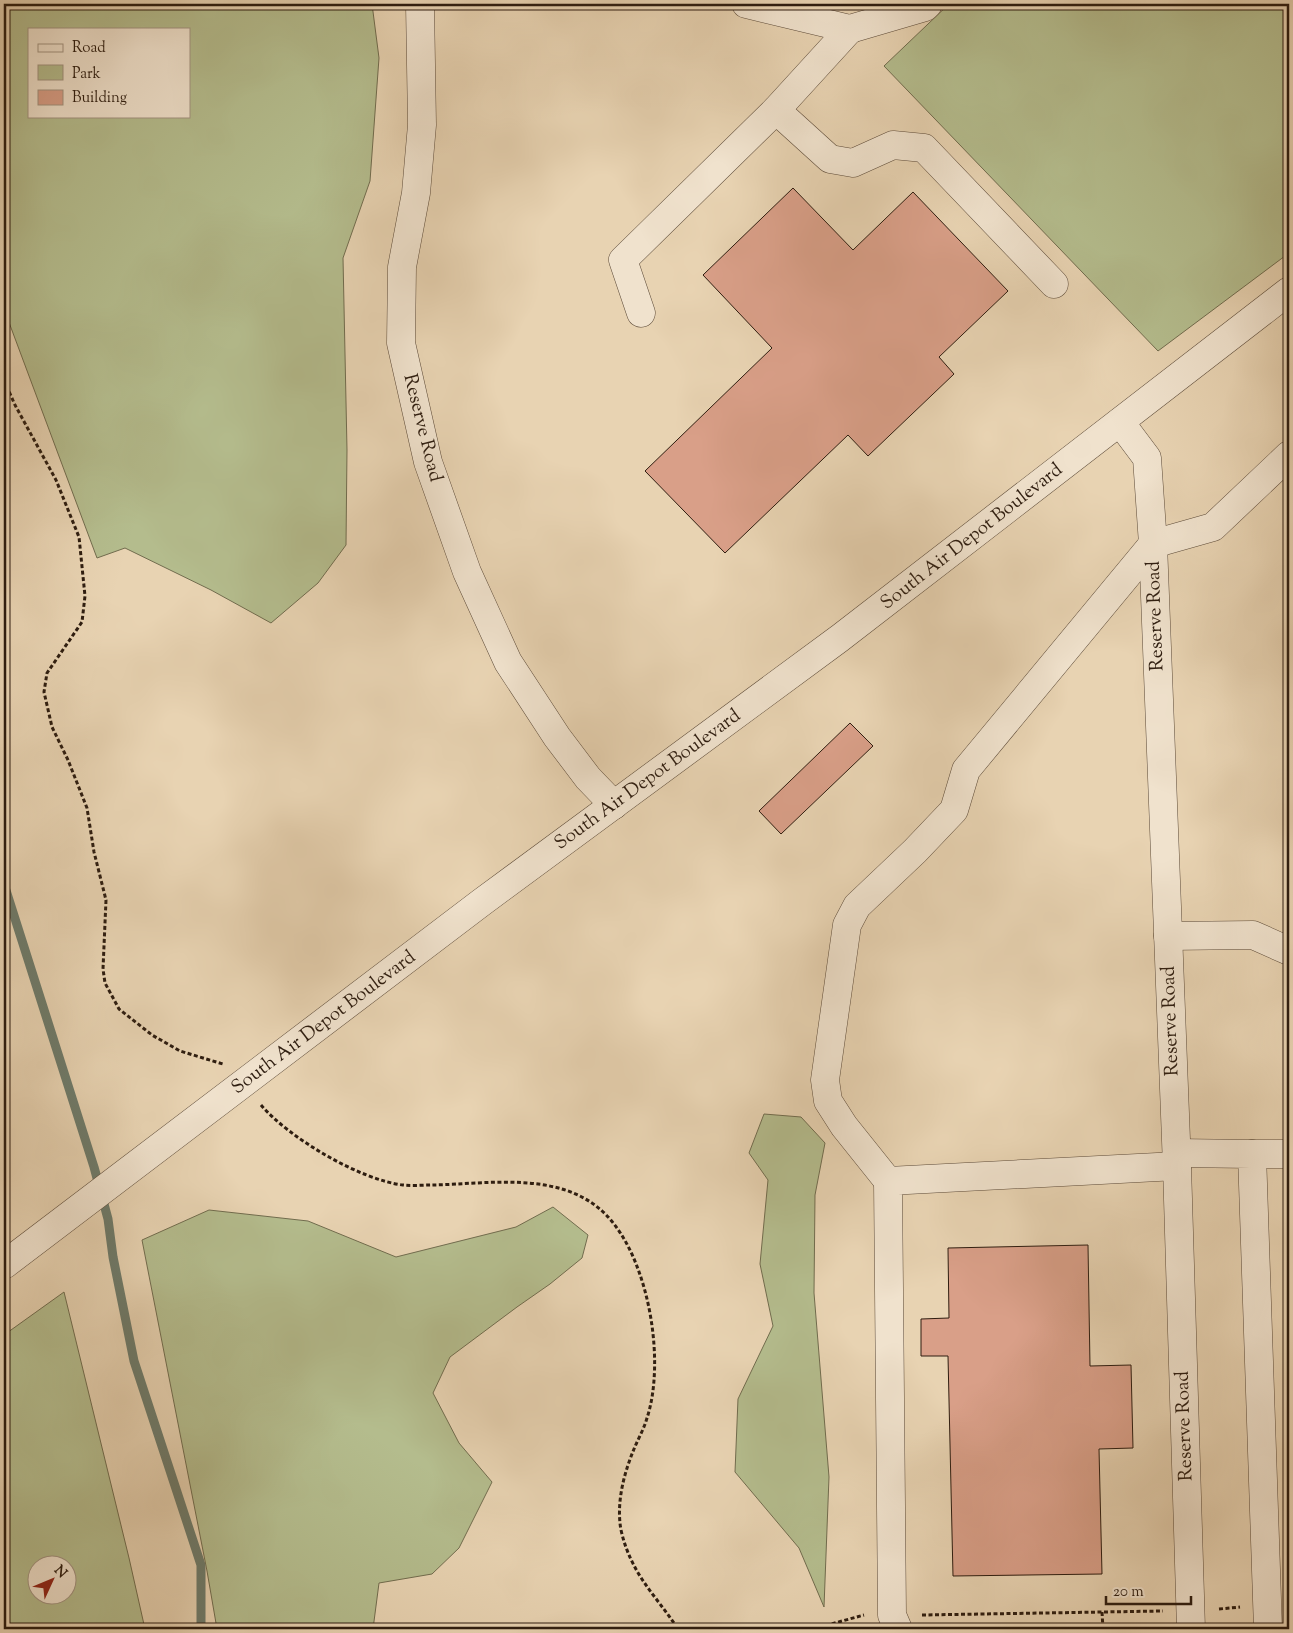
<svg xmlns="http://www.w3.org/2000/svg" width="1293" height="1633" font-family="'Sorts Mill Goudy',serif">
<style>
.green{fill:#b4bc8d;stroke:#716c4e;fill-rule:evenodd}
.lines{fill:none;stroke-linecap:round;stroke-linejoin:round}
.stream{stroke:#6e7b6b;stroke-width:9}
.building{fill:#d99f88;stroke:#2e1d10}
.minor-casing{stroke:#5c4a38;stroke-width:29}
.path{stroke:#2e1d10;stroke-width:3;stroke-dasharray:4 2.5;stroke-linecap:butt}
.minor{stroke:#f0e2cd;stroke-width:28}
.labels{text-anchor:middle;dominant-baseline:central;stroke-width:5;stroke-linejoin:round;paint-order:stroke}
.street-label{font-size:19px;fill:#2e1d10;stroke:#f0e2cd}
</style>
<rect width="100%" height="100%" fill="#e8d3b2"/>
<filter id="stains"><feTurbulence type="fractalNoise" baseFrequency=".004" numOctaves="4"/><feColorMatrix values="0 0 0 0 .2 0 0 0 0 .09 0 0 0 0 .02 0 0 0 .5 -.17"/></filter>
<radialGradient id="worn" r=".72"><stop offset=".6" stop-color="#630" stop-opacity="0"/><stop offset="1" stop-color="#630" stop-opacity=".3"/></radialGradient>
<!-- green -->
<g class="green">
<path d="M4,4H372L379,58L370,181L343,258L347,450L346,545L318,583L271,623L211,590L125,548L97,558L4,309ZM29,29H189V116H29Z"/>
<path d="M949,4H1289V253L1158,351L884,66Z"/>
<path d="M764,1114L801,1117L825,1143L815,1195L814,1293L829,1477L824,1607L799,1548L735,1472L738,1399L773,1326L760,1264L768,1180L749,1153Z"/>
<path d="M553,1207L588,1235L582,1258L550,1284L517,1307L450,1357L433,1393L459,1443L492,1482L459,1548L432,1574L379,1583L373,1629H217L207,1571L142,1240L209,1210L308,1221L396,1257L516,1227Z"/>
<path d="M64,1292L129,1558L145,1629H4V1335ZM38,1566H68V1596H38Z"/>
</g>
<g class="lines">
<!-- stream -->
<path class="stream" d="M4,884L94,1167L108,1219L113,1257L134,1361L201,1565V1629"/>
</g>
<!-- building -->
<g class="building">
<path d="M793,188L853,250L913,192L1008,291L939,357L954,374L868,456L848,435L725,553L645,471L772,348L703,275Z"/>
<path d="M850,723L873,746L781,834L759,811Z"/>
<path d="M1088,1245L1090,1366L1131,1365L1133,1448L1099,1449L1102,1574L953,1576L948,1356H921V1319L949,1318L948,1248Z"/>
</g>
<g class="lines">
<!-- minor casing -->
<g class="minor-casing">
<g id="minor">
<path d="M420,4L422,125L416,193L402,267L401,343L428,462L467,572L508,662L557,737L588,778L614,805"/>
<path d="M746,4L850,29L925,7L928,4"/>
<path d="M776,110L830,159L853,163L893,145L924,148L1054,284"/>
<path d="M641,313L623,260L776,110L850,29"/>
<path d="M1120,422L1147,458L1153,544L1177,1166L1191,1629"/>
<path d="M1168,936L1253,935L1289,951"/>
<path d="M1177,1153L1252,1154L1268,1629"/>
<path d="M1252,1154H1289"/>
<path d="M888,1181L844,1126L828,1101L825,1080L847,925L857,906L915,851L954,810L966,770L1153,544L1213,527L1289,455"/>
<path d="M4,1265L482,902L840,638L1289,291"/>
<path d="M898,1629L892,1615L888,1181L1177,1166"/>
</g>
</g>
<!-- path -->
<g class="path">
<path d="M4,380L15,405L56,480L79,537L85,596L82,622L47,673L44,692L52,727L68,760L87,808L94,852L106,900L103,969L105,983L119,1009L152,1035L180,1051L223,1064"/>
<path d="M261,1105C289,1138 360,1180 403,1185C412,1186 423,1185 432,1185C493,1184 571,1168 614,1224C650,1270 665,1363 647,1418C644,1429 638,1439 634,1449C624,1473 616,1503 621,1530C631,1574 654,1593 678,1629"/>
<path d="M1219,1609L1240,1607"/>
<path d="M1102,1612L1103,1629"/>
<path d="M922,1615L1163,1611"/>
<path d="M813,1629L864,1615"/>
</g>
<!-- minor -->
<use href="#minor" class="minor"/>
</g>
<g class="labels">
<!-- street labels -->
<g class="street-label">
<text transform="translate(422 428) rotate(76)">Reserve Road</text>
<text transform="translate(972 537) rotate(-38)">South Air Depot Boulevard</text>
<text transform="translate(1156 616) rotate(-92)">Reserve Road</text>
<text transform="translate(648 780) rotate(-36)">South Air Depot Boulevard</text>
<text transform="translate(1171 1021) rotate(-92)">Reserve Road</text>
<text transform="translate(324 1023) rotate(-37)">South Air Depot Boulevard</text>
<text transform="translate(1185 1426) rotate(-92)">Reserve Road</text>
</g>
</g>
<!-- margin -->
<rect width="1293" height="1633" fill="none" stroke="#e8d3b2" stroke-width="20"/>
<rect x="5" y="5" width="1283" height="1623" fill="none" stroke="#2e1d10" stroke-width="2.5"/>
<rect x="10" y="10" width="1273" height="1613" fill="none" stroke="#2e1d10"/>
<!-- legend -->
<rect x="28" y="28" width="162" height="90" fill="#f0e2cd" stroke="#a29381"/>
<rect x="38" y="44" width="25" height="8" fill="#f0e2cd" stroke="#a29381"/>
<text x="72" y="52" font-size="15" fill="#2e1d10">Road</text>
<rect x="38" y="65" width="25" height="15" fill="#b4bc8d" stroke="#a29381"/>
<text x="72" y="78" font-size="15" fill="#2e1d10">Park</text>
<rect x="38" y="90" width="25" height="15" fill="#d99f88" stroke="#a29381"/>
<text x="72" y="102" font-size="15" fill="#2e1d10">Building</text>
<!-- north arrow -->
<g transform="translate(52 1580) rotate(46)"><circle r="24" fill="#f0e2cd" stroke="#a29381"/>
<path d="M0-4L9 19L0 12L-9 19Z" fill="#8f2418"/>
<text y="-8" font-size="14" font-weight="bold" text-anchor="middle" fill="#2e1d10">N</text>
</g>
<!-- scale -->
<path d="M1106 1596v8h85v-8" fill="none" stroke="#2e1d10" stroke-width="2.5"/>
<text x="1113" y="1596" font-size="15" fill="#2e1d10" stroke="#f0e2cd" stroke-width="4" paint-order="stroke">20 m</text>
<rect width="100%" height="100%" filter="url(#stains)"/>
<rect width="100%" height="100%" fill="url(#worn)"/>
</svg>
